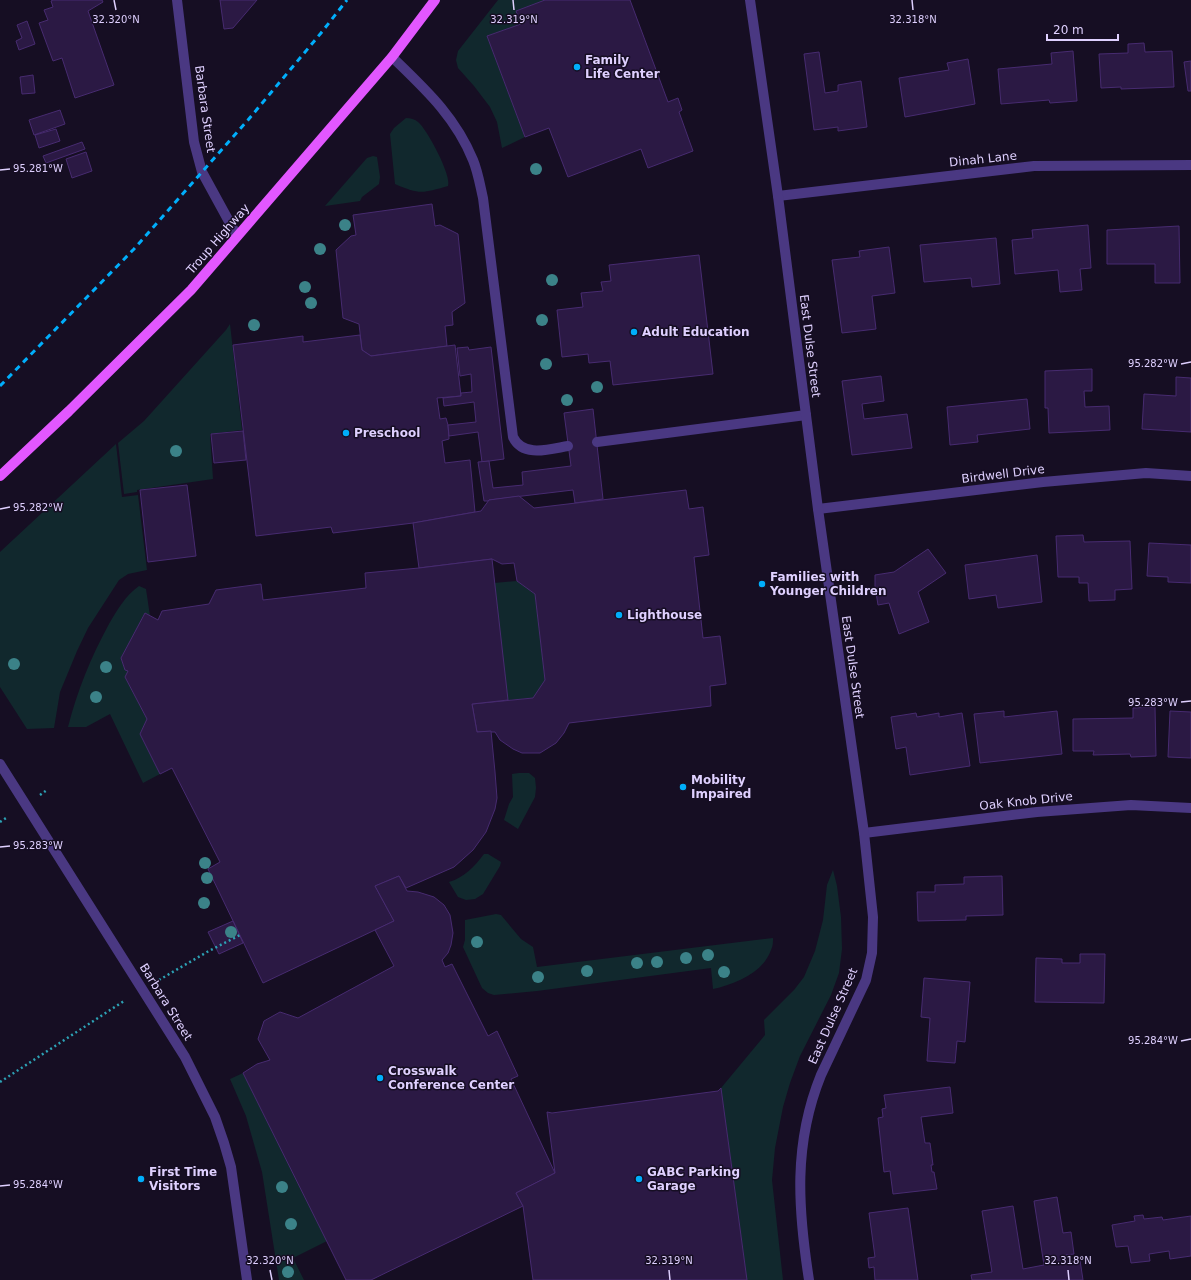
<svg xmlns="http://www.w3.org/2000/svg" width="1191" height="1280" font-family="'DejaVu Sans',sans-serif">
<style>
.green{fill:#11282d}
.building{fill:#2b1944;stroke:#472b70}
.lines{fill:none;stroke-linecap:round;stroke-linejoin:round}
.path{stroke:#2da2b5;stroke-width:2.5;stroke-dasharray:2 3;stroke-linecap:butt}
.service{stroke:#4a3882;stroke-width:10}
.minor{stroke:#4a3882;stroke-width:10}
.tertiary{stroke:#4a3882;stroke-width:10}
.primary{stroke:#e257ff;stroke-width:10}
.rail{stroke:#00aefb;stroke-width:3;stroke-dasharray:6 5;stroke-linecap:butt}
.tree{fill:#3b8288}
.ticks{fill:none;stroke:#dfd0ff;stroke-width:1.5}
.poi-dot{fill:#00aefb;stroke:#160e23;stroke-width:1.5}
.labels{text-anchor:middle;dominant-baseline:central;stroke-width:3;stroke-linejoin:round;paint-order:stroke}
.poi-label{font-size:12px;font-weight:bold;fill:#dfd0ff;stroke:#160e23;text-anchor:start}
.street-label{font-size:12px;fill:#dfd0ff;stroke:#160e23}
.ticks-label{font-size:10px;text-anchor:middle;fill:#dfd0ff;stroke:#160e23;stroke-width:3;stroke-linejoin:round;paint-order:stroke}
</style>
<rect width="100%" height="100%" fill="#160e23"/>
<!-- green -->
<g class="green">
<path d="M498,0H545L517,11L521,24L487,36L525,137L502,148L497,122L490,107L474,86L458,68L456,60L458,51Z"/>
<path d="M406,118C411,118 414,119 418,122C427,129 452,176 448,186C423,193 420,195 395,184L390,134L394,128Z"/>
<path d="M373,156L377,157L380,177L379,184L362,197L360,201L325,206L367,158Z"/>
<path d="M230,324L242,430L210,434L213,479L137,490V492L124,494L118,443L144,421L226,330Z"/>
<path d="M116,444L122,497L138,495L147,570L128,574L119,580L88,628L77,651L60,692L54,728L27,729L0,687V552Z"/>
<path d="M517,581L535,594L545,680L533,698L508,700L494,583Z"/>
<path d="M139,586L146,589L150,616L145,613L121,658L125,670L128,671L125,677L147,719L140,734L160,774L143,783L110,714L86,727H68C78,689 90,659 109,624C117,610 126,595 139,586Z"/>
<path d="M519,773H529L535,778L536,788L535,797L518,829L504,820L509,804L513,797L512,774Z"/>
<path d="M484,854H488L501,862L500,866L483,894L475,899L466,900L458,897L449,882C465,877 474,867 484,854Z"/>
<path d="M833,870L837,886L841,917L842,949L839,973L831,995L800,1056L790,1083L783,1107L775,1148L772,1180L783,1280H747L721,1088L765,1035L764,1020L794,990L804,977L815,951L823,920L827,885Z"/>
<path d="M496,914L501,915L521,939L533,947L537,967L773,938C773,942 773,946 771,950C763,973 735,984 713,989L711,968L537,991L494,995L488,993L482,988L463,947L465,940V920Z"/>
<path d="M243,1073L327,1241L293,1258L304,1280H279L262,1172L246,1116L230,1079Z"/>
</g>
<!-- building -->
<g class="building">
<path d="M53,0H102L103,2L88,11L114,85L75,98L62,58L53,61L39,23L48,20L44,10L53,7L51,1Z"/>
<path d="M220,0H257L233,28L224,29Z"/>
<path d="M545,0H630L668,102L678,98L682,110L679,112L693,151L648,168L641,149L568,177L549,128L525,137L487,36L521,24L516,11Z"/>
<path d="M27,21L35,44L19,50L16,41L22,38L17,25Z"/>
<path d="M1144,43L1145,52L1172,51L1174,87L1121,89V87L1101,88L1099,54L1128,53V44Z"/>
<path d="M1073,51L1077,101L1050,103L1049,100L1001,104L998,69L1052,64L1051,53Z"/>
<path d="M819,52L825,93L838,91V85L861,81L867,127L838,131V127L814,130L804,54Z"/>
<path d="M968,59L975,104L905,117L899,78L949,70L947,63Z"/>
<path d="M1191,61V91H1188L1184,62Z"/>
<path d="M33,75L35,93L22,94L20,77Z"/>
<path d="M60,110L65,124L34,135L29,120Z"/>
<path d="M56,129L60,141L39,148L35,135Z"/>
<path d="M82,142L85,149L46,163L43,156Z"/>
<path d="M86,152L92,171L72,178L66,159Z"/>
<path d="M432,204L435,226L440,225L458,234L465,303L452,312L453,325L445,326L447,346L371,356L362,350L359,324L343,318L336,250L351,236L356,235L353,215Z"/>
<path d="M1088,225L1091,268L1080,269L1082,290L1060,292L1058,270L1015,274L1012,240L1033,238L1032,230Z"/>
<path d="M1179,226L1180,283H1155V264H1107V230Z"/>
<path d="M996,238L1000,284L972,287L971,278L924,282L920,245Z"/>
<path d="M889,247L895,293L872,296L876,329L842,333L832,260L860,257L859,251Z"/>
<path d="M699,255L713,374L613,385L610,361L589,363L588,354L562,357L557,310L583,307L581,293L603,291L601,282L611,281L609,265Z"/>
<path d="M360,335L362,350L371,356L455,345L461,396L437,398L440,419L446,418L448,425L449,439L442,441L445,463L470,460L475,512L413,523L333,533L331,527L256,536L233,345L303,336V342Z"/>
<path d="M468,347L469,350L491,347L504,459L482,462L478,432L449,436L448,425L476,422L474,402L444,406L443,398L461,396V393L472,392L471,374L460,376L457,348Z"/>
<path d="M1092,369V391H1084L1085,407L1109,406L1110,430L1049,433L1048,408H1045V371Z"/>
<path d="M881,376L884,401L862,404L864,419L907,414L912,448L852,455L842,381Z"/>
<path d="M1176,377L1191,378V432L1142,429L1144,394L1176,396Z"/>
<path d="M1027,399L1030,429L977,435L978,442L950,445L947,407Z"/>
<path d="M593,409L603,499L575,503L573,490L489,500L488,501H484L478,462L489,461L493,488L523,485L522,472L571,466L564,413Z"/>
<path d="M243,431L246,460L214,463L211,434Z"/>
<path d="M187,485L196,556L148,562L140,490Z"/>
<path d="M686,490L689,509L703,507L709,555L694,557L703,638L720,636L726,684L710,686L711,706L569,723L564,733L556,743L540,753H522L513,749L500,740L495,732H477L472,704L533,698L545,680L535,594L517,581L514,563L502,564L492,559L419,568L413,523L481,511L489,500L519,496L534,508Z"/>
<path d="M1083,535L1084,542L1130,541L1132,589L1115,590V600L1089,601L1088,583H1079V577H1058L1056,536Z"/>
<path d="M1149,543L1191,545V583L1168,582V577L1147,576Z"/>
<path d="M928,549L946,573L918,592L929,622L899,634L889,603L878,605L875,586V575L894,572Z"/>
<path d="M1037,555L1042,602L998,608L996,595L969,599L965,565Z"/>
<path d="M492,559L508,700L472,704L477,732L491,731L495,772L497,798L495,809L486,832L473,850L454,867L406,888L399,876L375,886L394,921L263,983L208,869L220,862L172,768L160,774L140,734L147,719L125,677L128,671L125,670L121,658L145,613L158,620L162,611L209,604L216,590L261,584L263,600L366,588L365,573L419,568Z"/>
<path d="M1155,707L1156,756L1131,757L1130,754L1093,755L1094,751H1073V719L1133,718V708Z"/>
<path d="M1004,711V717L1057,711L1062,754L980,763L974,714Z"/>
<path d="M1170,711L1191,712V758L1168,757Z"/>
<path d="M916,713L917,717L939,713V717L962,713L970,766L910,775L906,747L896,749L891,717Z"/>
<path d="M399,876L407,891L418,892L434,897L444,905L450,915L453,933L451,945L448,953L442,960L445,967L452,964L488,1036L497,1031L518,1076L511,1079L555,1173L516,1193L523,1206L371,1280H346L243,1073L257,1064L270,1060L258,1039L264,1021L280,1012L298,1018L394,966L375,930L394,921L375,886Z"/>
<path d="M1002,876L1003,915L966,916V920L918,921L917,892H935V885L964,884V877Z"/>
<path d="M233,921L243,943L219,954L208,932Z"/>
<path d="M1080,954H1105L1104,1003L1035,1002L1036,958L1062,959V963H1080Z"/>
<path d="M924,978L970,982L965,1042L957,1041L955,1063L927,1061L930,1018L921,1017Z"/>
<path d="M950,1087L953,1113L921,1117L925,1143H930L933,1165H931L932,1172H934L937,1189L893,1194L890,1171L884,1172L878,1118L883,1117L882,1109L886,1108L884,1095Z"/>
<path d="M721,1088L747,1280H533L523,1206L516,1193L555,1173L547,1112L552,1113L567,1111L718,1091Z"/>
<path d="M1057,1197L1063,1233L1071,1232L1074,1254L1066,1255L1067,1262L1080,1260L1083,1280H972L971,1275L992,1272L982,1211L1013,1206L1023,1269L1044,1265L1034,1201Z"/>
<path d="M908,1208L918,1280H875L874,1267L869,1268L868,1258L875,1257L869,1213Z"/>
<path d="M1143,1215L1144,1219L1162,1217L1163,1220L1191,1216V1256L1170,1259L1169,1251L1149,1254L1150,1261L1131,1263L1128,1246L1116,1247L1112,1225L1135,1221L1134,1216Z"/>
</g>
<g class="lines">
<!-- path -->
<g class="path">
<path d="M40,795L47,790"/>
<path d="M0,822L6,818"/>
<path d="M159,980L207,952L240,935"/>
<path d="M0,1082L124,1001"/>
</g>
<!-- service -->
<g class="service">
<path d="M392,57C425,89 455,116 473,160C478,172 480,185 483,198L513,437C523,458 550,449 568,446"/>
<path d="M597,442L806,415"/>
</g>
<!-- minor -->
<g class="minor">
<path d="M177,0L194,142L202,172L237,236"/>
<path d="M778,196L1034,166L1191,165"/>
<path d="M818,509L1043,482L1146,473L1191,476"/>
<path d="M0,764L185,1057L215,1117L224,1143L231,1167L247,1280"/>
<path d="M864,833L1037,812L1131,805L1191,808"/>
</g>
<!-- tertiary -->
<path class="tertiary" d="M750,0L778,196L818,509L864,833L873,917L872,953L866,980L821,1075C793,1144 798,1209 809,1280"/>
<!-- primary -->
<path class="primary" d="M0,476L69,411L191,290L392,57L435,0"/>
<!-- rail -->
<path class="rail" d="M0,386L134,249L248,120L321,33L347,0"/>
</g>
<!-- trees -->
<g class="tree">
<circle cx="536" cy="169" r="6"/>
<circle cx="345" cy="225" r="6"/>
<circle cx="320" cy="249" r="6"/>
<circle cx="552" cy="280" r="6"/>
<circle cx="305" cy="287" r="6"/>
<circle cx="311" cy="303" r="6"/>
<circle cx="542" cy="320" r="6"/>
<circle cx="254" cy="325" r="6"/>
<circle cx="546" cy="364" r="6"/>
<circle cx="597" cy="387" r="6"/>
<circle cx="567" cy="400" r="6"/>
<circle cx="176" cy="451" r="6"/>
<circle cx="14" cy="664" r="6"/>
<circle cx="106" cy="667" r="6"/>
<circle cx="96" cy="697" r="6"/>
<circle cx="205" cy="863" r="6"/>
<circle cx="207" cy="878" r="6"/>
<circle cx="204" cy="903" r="6"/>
<circle cx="231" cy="932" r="6"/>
<circle cx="477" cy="942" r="6"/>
<circle cx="708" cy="955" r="6"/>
<circle cx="686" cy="958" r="6"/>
<circle cx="657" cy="962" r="6"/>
<circle cx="637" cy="963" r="6"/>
<circle cx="587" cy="971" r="6"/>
<circle cx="724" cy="972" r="6"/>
<circle cx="538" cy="977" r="6"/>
<circle cx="282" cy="1187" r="6"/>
<circle cx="291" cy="1224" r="6"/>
<circle cx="288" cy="1272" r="6"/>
</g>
<!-- ticks -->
<path class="ticks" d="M114,0L116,10M513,0L514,10M912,0L913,10M0,170L10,169M1181,364L1191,362M0,509L10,507M1181,702L1191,701M0,847L10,846M1181,1041L1191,1039M0,1186L10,1185M270,1270L272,1280M669,1270L670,1280M1068,1270L1069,1280"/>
<!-- markers -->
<g class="poi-dot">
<circle cx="577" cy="67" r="4"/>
<circle cx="634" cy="332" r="4"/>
<circle cx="346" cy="433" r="4"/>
<circle cx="762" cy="584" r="4"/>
<circle cx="619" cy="615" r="4"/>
<circle cx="683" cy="787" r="4"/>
<circle cx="380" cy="1078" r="4"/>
<circle cx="141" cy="1179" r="4"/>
<circle cx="639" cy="1179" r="4"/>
</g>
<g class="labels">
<!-- poi labels -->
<g class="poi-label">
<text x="585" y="60">Family<tspan x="585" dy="14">Life Center</tspan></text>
<text x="642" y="332">Adult Education</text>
<text x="354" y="433">Preschool</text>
<text x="770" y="577">Families with<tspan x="770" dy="14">Younger Children</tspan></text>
<text x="627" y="615">Lighthouse</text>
<text x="691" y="780">Mobility<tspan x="691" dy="14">Impaired</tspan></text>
<text x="388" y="1071">Crosswalk<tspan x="388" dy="14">Conference Center</tspan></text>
<text x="149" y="1172">First Time<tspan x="149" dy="14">Visitors</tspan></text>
<text x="647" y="1172">GABC Parking<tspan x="647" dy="14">Garage</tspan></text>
</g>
<!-- street labels -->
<g class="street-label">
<text transform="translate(205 109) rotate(82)">Barbara Street</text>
<text transform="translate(983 159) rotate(-6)">Dinah Lane</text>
<text transform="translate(218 239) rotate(-49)">Troup Highway</text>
<text transform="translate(810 346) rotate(83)">East Dulse Street</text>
<text transform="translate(1003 474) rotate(-7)">Birdwell Drive</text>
<text transform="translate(853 667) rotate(82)">East Dulse Street</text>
<text transform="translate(1026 801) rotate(-6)">Oak Knob Drive</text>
<text transform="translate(166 1002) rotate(58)">Barbara Street</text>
<text transform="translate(833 1016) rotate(-66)">East Dulse Street</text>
</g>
</g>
<g class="ticks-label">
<text x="116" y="23">32.320°N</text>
<text x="514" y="23">32.319°N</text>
<text x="913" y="23">32.318°N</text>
<text x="38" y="172">95.281°W</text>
<text x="1153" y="367">95.282°W</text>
<text x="38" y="511">95.282°W</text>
<text x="1153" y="706">95.283°W</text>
<text x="38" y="849">95.283°W</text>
<text x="1153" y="1044">95.284°W</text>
<text x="38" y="1188">95.284°W</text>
<text x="270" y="1264">32.320°N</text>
<text x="669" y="1264">32.319°N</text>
<text x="1068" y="1264">32.318°N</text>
</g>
<!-- scale -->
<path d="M1047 34v6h71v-6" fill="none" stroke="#dfd0ff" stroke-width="2"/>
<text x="1053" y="34" font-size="12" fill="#dfd0ff" stroke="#160e23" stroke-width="3" paint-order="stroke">20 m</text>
</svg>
